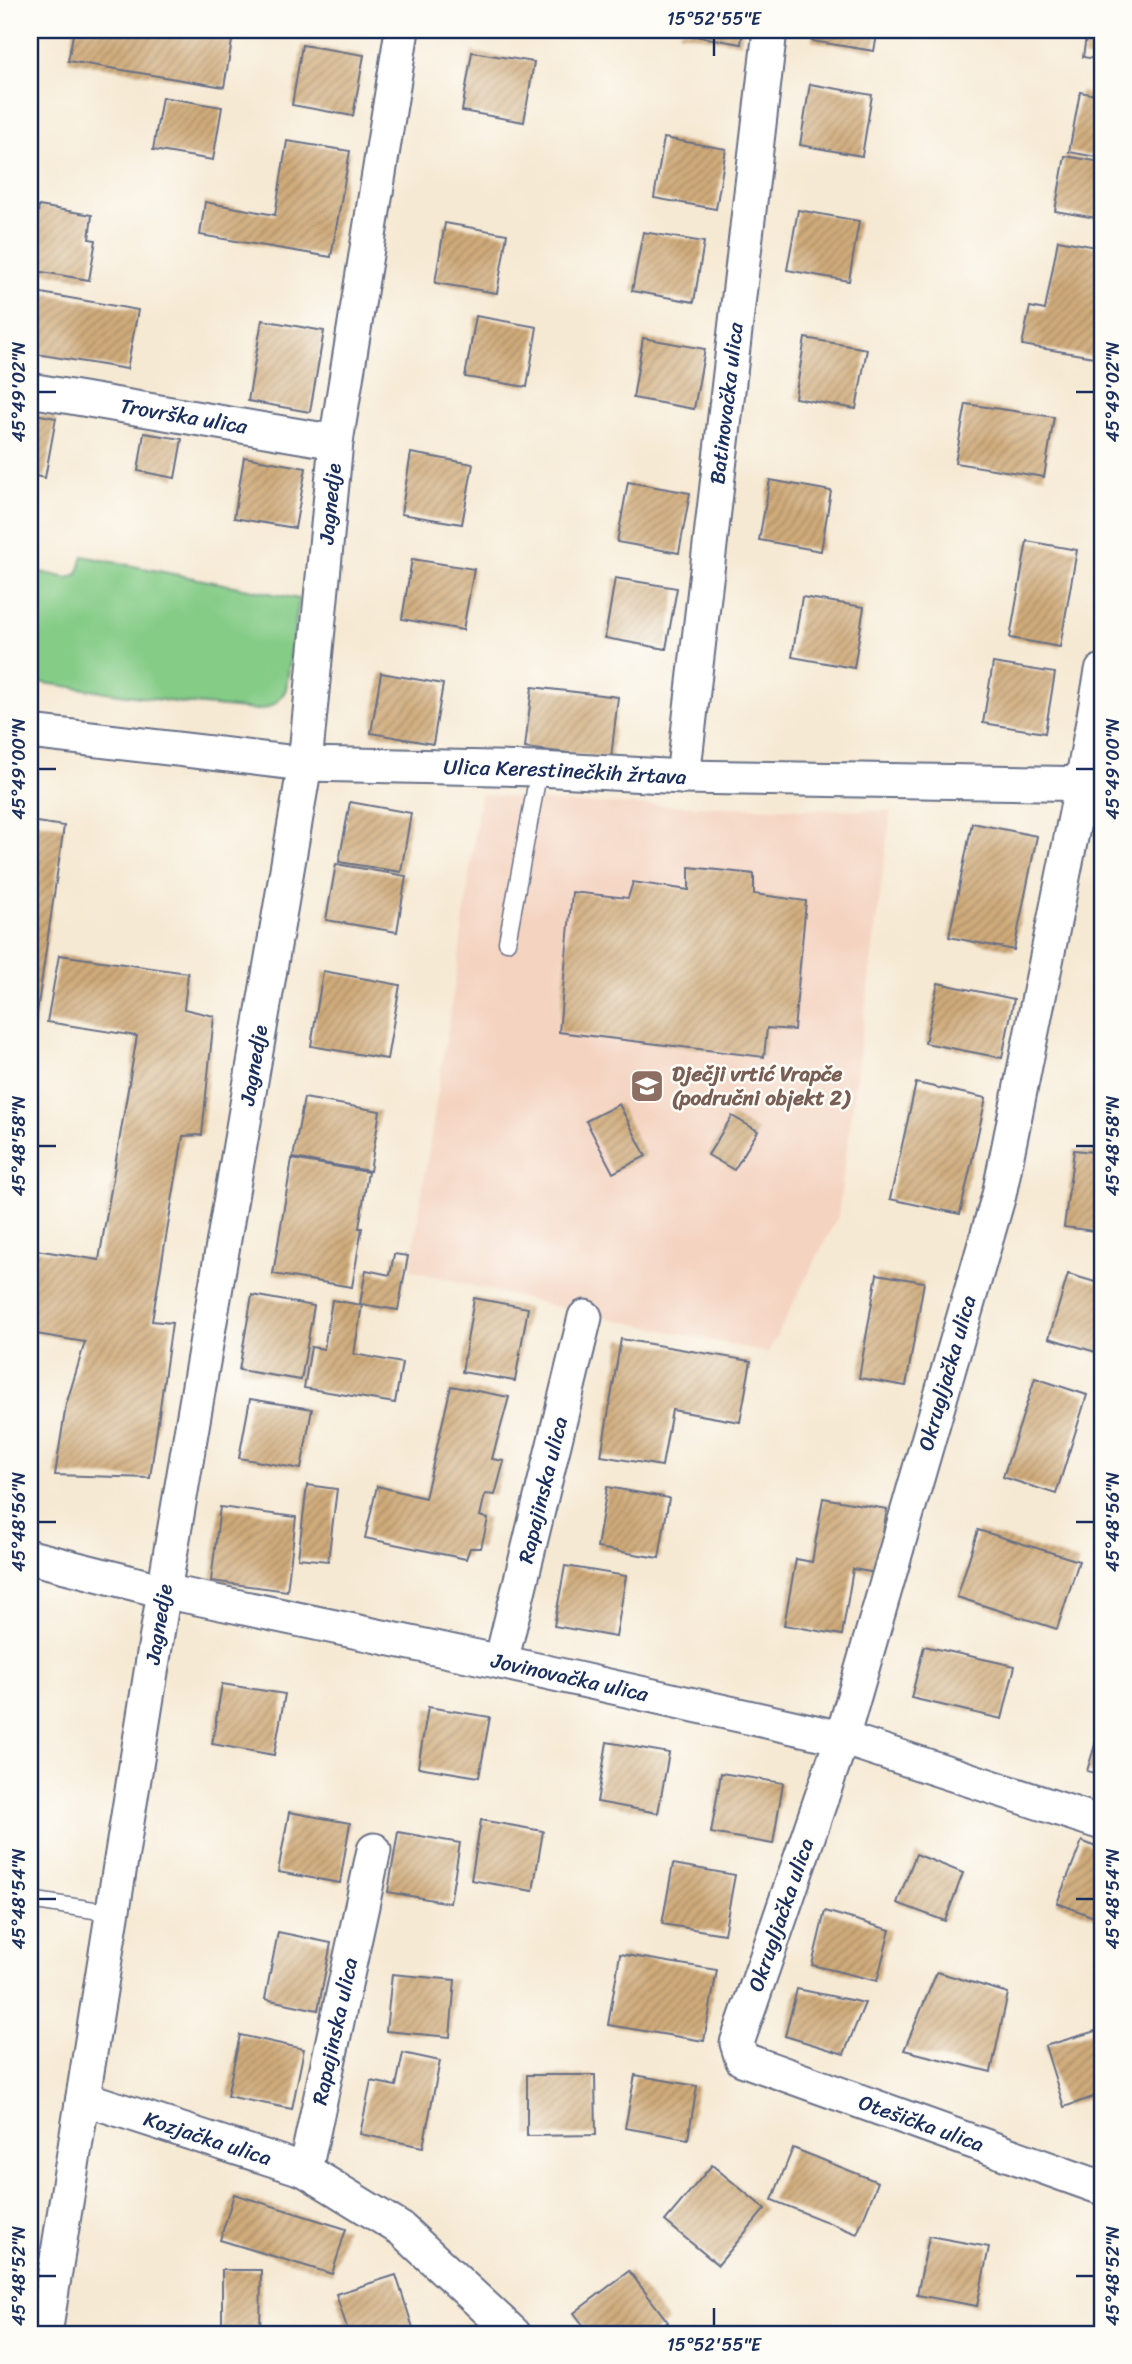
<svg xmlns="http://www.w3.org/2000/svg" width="1132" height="2364" font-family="Sriracha,sans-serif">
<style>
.built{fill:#f4d3c0}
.green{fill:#85cc87;stroke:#507e72;stroke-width:2}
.building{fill:url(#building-hatch)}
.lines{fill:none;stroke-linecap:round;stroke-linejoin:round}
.lane-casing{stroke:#687087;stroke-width:19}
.street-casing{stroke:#687087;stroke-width:37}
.lane{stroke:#fff;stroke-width:16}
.street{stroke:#fff;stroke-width:33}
.ticks{fill:none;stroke:#1b2f5e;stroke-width:2.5}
.labels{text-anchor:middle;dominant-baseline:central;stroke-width:5;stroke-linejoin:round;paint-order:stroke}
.street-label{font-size:21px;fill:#1b2f5e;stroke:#fdfcf7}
.education-label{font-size:21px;font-weight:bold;fill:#785e54;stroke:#fdfcf7;text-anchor:start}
.neatline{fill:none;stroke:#1b2f5e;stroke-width:2.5}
.ticks-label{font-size:18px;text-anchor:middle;fill:#1b2f5e}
</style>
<defs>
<pattern id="building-hatch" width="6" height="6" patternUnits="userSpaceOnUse" patternTransform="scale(1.75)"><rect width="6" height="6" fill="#d0ab7a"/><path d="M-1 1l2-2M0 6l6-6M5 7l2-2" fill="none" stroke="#a88c67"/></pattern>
</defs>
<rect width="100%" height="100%" fill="#fdfcf7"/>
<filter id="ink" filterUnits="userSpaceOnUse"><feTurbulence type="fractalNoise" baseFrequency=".0143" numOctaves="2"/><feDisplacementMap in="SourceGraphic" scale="14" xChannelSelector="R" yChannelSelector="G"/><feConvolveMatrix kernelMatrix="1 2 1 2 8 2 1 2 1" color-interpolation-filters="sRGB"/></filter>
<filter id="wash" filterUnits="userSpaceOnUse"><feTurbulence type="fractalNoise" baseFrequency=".00686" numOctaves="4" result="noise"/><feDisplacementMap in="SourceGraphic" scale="28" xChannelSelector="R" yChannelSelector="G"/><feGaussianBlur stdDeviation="1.57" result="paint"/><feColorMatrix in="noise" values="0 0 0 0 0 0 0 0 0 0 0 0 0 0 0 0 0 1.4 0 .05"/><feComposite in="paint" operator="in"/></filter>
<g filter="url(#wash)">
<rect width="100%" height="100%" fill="#f6e9d3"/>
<!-- built -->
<path class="built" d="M480,794L568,803L891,811L838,1216L768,1353L553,1306L410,1270L459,956Z"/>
<!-- green -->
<path class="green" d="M83,556L299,599L286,689C279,703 270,709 255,710L182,703L30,681V570L69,578L78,574Z"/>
<g id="blocks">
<!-- building -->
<g class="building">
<path d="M74,30H234L224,87L68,61Z"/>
<path d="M680,30H743L741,44L679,33Z"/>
<path d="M814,30H878L874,51L812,41Z"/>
<path d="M1087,30H1102V60L1083,57Z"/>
<path d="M302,45L364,55L353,116L292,105Z"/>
<path d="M472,52L534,62L524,122L462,111Z"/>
<path d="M810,84L872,95L862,156L800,145Z"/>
<path d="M1080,92L1102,96V158L1069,152Z"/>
<path d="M162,97L222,107L213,160L153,150Z"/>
<path d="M664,138L726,149L716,209L654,198Z"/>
<path d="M287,141L350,151L331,257L200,235L205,202L275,215Z"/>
<path d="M1065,156L1102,162V219L1055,211Z"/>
<path d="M39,206L92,215L89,239L96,240L89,280L30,270Z"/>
<path d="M798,210L859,221L849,281L787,270Z"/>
<path d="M445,223L507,234L497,293L435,283Z"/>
<path d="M643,232L704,242L694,302L632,291Z"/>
<path d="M1058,240L1102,248V347L1100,358L1022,345L1030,307L1045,310Z"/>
<path d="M30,291L138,310L127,369L30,353Z"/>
<path d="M476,316L537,327L527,387L465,377Z"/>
<path d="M262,320L324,331L310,412L248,401Z"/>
<path d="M643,338L705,349L694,409L633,398Z"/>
<path d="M805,338L867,349L856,409L795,398Z"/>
<path d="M966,404L1054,417L1044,477L955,463Z"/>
<path d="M30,413L56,418L45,478L30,475Z"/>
<path d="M144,433L182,439L175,478L138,471Z"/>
<path d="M411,453L473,464L462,524L401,514Z"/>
<path d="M244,457L306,468L295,528L234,518Z"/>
<path d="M770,480L831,491L821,551L759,540Z"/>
<path d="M628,482L690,493L679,553L617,542Z"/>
<path d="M1027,541L1077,550L1060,647L1010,638Z"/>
<path d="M412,559L474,569L463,630L402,619Z"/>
<path d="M615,578L677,588L666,649L605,638Z"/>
<path d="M802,597L864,607L854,668L792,657Z"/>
<path d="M993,663L1055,673L1045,733L983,723Z"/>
<path d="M381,673L443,684L433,744L371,733Z"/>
<path d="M532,687L618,697L611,758L525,748Z"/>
<path d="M350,802L411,813L401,872L339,862Z"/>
<path d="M30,821L64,826L31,1053H30Z"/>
<path d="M972,823L1037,836L1014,950L949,937Z"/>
<path d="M336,864L406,876L397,932L326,920Z"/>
<path d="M689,867L754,874V894L806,901L794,1030L767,1028L764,1057L559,1032L572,892L628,898L633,882L689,890Z"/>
<path d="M59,955L188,973L184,1009L214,1016L202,1135L183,1136L152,1321L172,1323L150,1478L55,1475L66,1405L85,1342L30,1333V1249L99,1260L137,1036L47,1022Z"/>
<path d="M323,971L400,985L387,1059L311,1046Z"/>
<path d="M938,983L1014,999L1002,1058L925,1043Z"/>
<path d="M1101,1034L1102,1035V1062L1096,1061Z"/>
<path d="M916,1083L986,1098L960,1214L890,1199Z"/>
<path d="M304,1098L380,1111L370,1171L293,1158Z"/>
<path d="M619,1104L646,1156L613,1173L586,1121Z"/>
<path d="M732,1116L758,1131L734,1170L708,1155Z"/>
<path d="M1074,1150L1102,1153V1232L1064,1227Z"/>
<path d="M292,1159L368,1172L359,1228H362L352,1287L273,1274Z"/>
<path d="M394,1254L408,1256L398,1310L360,1304L366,1270L390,1275Z"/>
<path d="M877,1274L924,1282L906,1386L859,1378Z"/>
<path d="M1068,1274L1102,1284V1354L1049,1338Z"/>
<path d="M252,1295L314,1306L301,1380L239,1370Z"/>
<path d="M474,1298L528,1308L515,1381L462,1372Z"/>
<path d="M332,1300L362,1305L354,1354L402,1363L395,1403L304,1388L311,1347L324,1349Z"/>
<path d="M621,1339L751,1361L740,1422L672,1410L662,1466L601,1456Z"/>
<path d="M1035,1378L1087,1395L1056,1494L1003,1477Z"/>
<path d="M451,1386L509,1397L492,1459L504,1461L495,1495L485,1494L480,1516L488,1519L481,1548H470L466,1559L365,1538L377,1486L425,1498Z"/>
<path d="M250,1399L312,1409L301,1469L239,1458Z"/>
<path d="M307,1485L337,1489L328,1561L298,1558Z"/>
<path d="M607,1487L669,1498L659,1558L597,1548Z"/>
<path d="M823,1498L887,1509L876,1573L853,1569L842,1635L784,1625L796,1559L812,1562Z"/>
<path d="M220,1507L296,1517L287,1591L211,1581Z"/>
<path d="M978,1530L1079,1561L1057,1629L957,1597Z"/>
<path d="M565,1566L626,1576L616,1637L554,1626Z"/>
<path d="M924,1646L1015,1666L1002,1719L911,1698Z"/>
<path d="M222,1684L285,1694L274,1755L212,1744Z"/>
<path d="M428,1707L490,1717L479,1777L418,1767Z"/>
<path d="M1102,1722V1775L1087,1771Z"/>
<path d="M607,1742L669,1753L658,1813L597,1802Z"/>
<path d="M721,1773L783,1783L773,1844L711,1833Z"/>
<path d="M289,1812L350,1823L340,1883L278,1872Z"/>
<path d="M481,1820L543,1831L533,1891L471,1880Z"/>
<path d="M398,1832L460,1843L450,1903L388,1892Z"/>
<path d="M1082,1841L1102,1850V1920L1057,1903Z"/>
<path d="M916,1854L963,1873L945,1921L897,1903Z"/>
<path d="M673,1864L735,1875L724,1934L662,1924Z"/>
<path d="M825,1911L890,1930L877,1981L812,1965Z"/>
<path d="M278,1932L331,1943L318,2010L265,1999Z"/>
<path d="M620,1954L717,1970L704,2041L608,2025Z"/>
<path d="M937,1972L1008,1993L991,2072L904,2050Z"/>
<path d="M392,1974L455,1980L450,2037L386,2031Z"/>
<path d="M797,1989L865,2003L844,2054L785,2036Z"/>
<path d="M1102,2029V2094L1064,2107L1045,2046Z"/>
<path d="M240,2035L304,2049L292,2109L227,2096Z"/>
<path d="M403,2053L440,2061L423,2147L360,2134L371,2081L396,2086Z"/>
<path d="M527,2075H595L596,2135L527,2136Z"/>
<path d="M635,2075L697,2086L688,2139L625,2128Z"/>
<path d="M793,2148L878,2182L857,2234L772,2200Z"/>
<path d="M712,2165L765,2209L718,2265L665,2221Z"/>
<path d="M234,2194L346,2229L332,2274L220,2240Z"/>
<path d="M929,2236L989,2247L977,2306L917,2295Z"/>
<path d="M222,2270H261L260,2334H222Z"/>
<path d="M629,2271L668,2322L652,2334H590L574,2313Z"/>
<path d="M396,2275L415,2334H349L336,2294Z"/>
</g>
</g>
</g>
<g filter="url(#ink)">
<use href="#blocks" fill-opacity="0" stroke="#687087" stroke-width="2"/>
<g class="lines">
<!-- lane casing -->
<g class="lane-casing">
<g id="lane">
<path d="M507,942L539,769"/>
<path d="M30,1900L113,1913"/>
</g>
</g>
<!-- street casing -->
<g class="street-casing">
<g id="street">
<path id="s1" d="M30,390L336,442"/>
<path id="s2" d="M1102,671L1082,783L999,1195L842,1738L737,2043L742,2059L1102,2188"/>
<path id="s3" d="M30,732L305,764L539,769L683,777L1102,784"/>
<path id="s4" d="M683,777L770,30"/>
<path id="s5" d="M30,1557L164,1591L501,1662L842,1738L1102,1823"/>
<path id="s6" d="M501,1662L585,1317"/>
<path id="s7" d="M83,2098L305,2170L401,2229L514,2334"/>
<path id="s8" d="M305,2170L374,1850"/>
<path id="s9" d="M45,2334L164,1591L305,764L336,442L402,30"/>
</g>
</g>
<!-- lane -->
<use href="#lane" class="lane"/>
<!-- street -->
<use href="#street" class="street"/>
</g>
</g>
<!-- ticks -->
<path class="ticks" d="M714,38V56M38,392H56M1076,392H1094M38,769H56M1076,769H1094M38,1146H56M1076,1146H1094M38,1522H56M1076,1522H1094M38,1899H56M1076,1899H1094M38,2276H56M1076,2276H1094M714,2308V2326"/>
<!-- icons -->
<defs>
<g id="school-square" transform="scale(1.75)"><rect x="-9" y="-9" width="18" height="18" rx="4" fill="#8d6e63" stroke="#fdfcf7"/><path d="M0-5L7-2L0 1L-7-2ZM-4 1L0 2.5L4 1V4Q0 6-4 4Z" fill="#fff"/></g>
</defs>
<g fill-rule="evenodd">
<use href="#school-square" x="647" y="1086"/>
</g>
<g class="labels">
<!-- street labels -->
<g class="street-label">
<text stroke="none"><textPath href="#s4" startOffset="376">Batinovačka ulica</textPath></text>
<text stroke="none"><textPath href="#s1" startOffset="156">Trovrška ulica</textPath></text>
<text stroke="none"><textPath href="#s9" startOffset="1853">Jagnedje</textPath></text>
<text stroke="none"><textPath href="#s3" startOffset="537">Ulica Kerestinečkih žrtava</textPath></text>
<text stroke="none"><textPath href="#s9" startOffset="1286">Jagnedje</textPath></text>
<text transform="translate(947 1373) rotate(-74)">Okrugljačka ulica</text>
<text stroke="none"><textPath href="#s6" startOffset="177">Rapajinska ulica</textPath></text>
<text stroke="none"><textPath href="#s9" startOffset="719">Jagnedje</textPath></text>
<text stroke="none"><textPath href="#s5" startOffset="553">Jovinovačka ulica</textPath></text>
<text transform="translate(781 1915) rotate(-71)">Okrugljačka ulica</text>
<text stroke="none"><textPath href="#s8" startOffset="142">Rapajinska ulica</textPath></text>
<text stroke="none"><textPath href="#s2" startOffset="1629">Otešička ulica</textPath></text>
<text stroke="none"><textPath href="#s7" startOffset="131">Kozjačka ulica</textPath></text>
</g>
<!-- education labels -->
<g class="education-label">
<text x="672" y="1074">Dječji vrtić Vrapče<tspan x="672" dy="24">(područni objekt 2)</tspan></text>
</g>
</g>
<!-- margin -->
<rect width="1132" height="2364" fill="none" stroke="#fdfcf7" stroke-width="77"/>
<rect x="38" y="38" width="1056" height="2288" class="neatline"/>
<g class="ticks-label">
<text x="714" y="25">15°52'55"E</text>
<text transform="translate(19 392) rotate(-90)" y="6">45°49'02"N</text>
<text transform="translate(1113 392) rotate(-90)" y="6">45°49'02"N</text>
<text transform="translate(19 769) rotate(-90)" y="6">45°49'00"N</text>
<text transform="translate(1113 769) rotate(-90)" y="6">45°49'00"N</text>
<text transform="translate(19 1146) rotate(-90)" y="6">45°48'58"N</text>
<text transform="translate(1113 1146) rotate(-90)" y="6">45°48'58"N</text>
<text transform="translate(19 1522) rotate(-90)" y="6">45°48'56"N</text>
<text transform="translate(1113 1522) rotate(-90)" y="6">45°48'56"N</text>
<text transform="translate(19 1899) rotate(-90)" y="6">45°48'54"N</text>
<text transform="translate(1113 1899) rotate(-90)" y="6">45°48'54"N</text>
<text transform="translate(19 2276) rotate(-90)" y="6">45°48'52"N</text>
<text transform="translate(1113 2276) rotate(-90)" y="6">45°48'52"N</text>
<text x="714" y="2351">15°52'55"E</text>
</g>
</svg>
